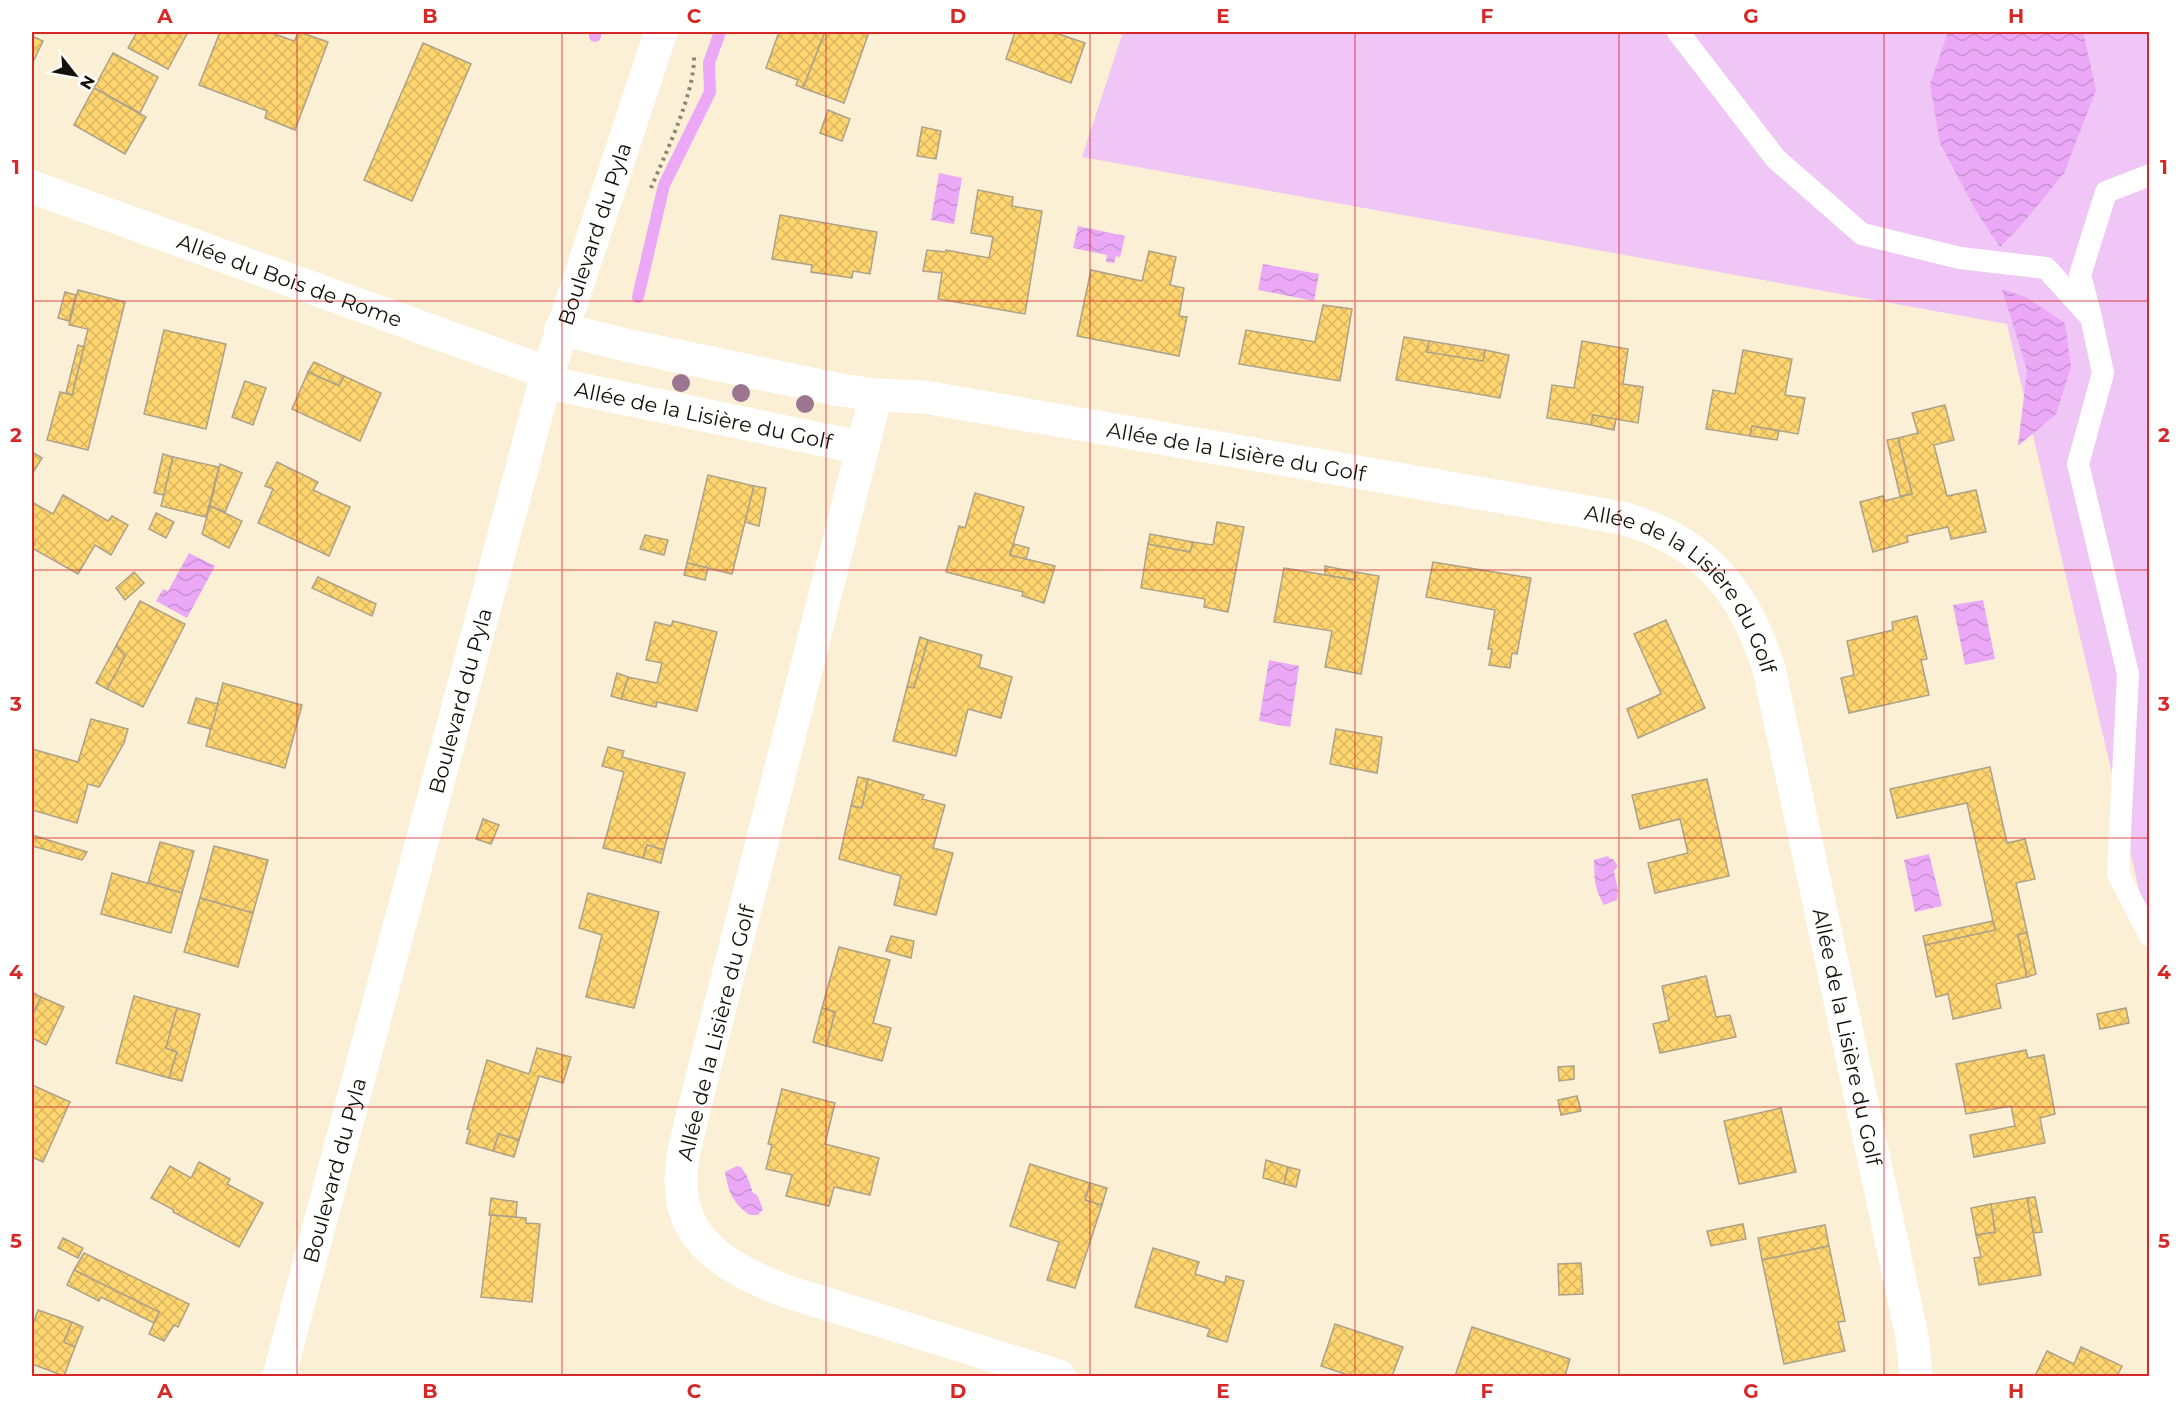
<svg xmlns="http://www.w3.org/2000/svg" width="2181" height="1408" font-family="Montserrat,sans-serif">
<style>
.green{fill:#efc6f6}
.water{fill:url(#water-waves)}
.lines{fill:none;stroke-linecap:round;stroke-linejoin:round}
.stream{stroke:#eaa8f7;stroke-width:12}
.building{fill:url(#building-cross-hatch);stroke:#ada289;stroke-width:1.5}
.path{stroke:#8e8674;stroke-width:4;stroke-dasharray:3 4.5;stroke-linecap:butt}
.lane{stroke:#fff;stroke-width:22}
.street{stroke:#fff;stroke-width:33}
.secondary{stroke:#fff;stroke-width:33}
.tree{fill:#9c7691}
.grid{fill:none;stroke:#d62828;stroke-width:1.5;stroke-opacity:0.55}
.labels{text-anchor:middle;dominant-baseline:central;stroke-width:4.5;stroke-linejoin:round;paint-order:stroke}
.street-label{font-size:21px;fill:#141108;stroke:#fff}
.neatline{fill:none;stroke:#d62828;stroke-width:2}
.grid-label{font-size:20px;text-anchor:middle;font-weight:bold;fill:#d62828}
</style>
<defs>
<pattern id="water-waves" width="16" height="10" patternUnits="userSpaceOnUse" patternTransform="scale(1.5)"><rect width="16" height="10" fill="#eaa8f7"/><path d="M0 5q4-4 8 0t8 0" fill="none" stroke="#c890d2"/></pattern>
<pattern id="building-cross-hatch" width="8" height="8" patternUnits="userSpaceOnUse" patternTransform="scale(1.5)"><rect width="8" height="8" fill="#fed56f"/><path d="M0 0l8 8M0 8l8-8" fill="none" stroke="#d9b65f"/></pattern>
</defs>
<rect width="100%" height="100%" fill="#fbf0d5"/>
<!-- green -->
<path class="green" d="M1123,32H2149V932L2007,324L1082,157Z"/>
<!-- water -->
<g class="water">
<path d="M1948,32H2082L2084,36L2096,90L2064,173L2018,229L2000,247L1976,211L1940,143L1930,84Z"/>
<path d="M939,173L962,178L954,224L931,220Z"/>
<path d="M1078,226L1125,236L1120,257L1116,256L1114,263L1106,262L1107,255L1073,248Z"/>
<path d="M1263,264L1319,274L1314,301L1258,290Z"/>
<path d="M2002,289L2026,297L2065,323L2071,367L2056,414L2018,446L2027,370Z"/>
<path d="M189,553L215,566L187,618L156,601L163,589L168,591Z"/>
<path d="M1983,600L1995,659L1965,665L1953,605Z"/>
<path d="M1269,660L1299,666L1290,727L1259,721Z"/>
<path d="M1929,854L1942,906L1915,912L1904,860Z"/>
<path d="M1608,856L1610,859H1613L1618,866L1614,871L1618,891L1617,900L1604,905C1593,885 1595,880 1594,860Z"/>
<path d="M737,1166L741,1167L747,1176L753,1193L757,1195L763,1209L758,1215H750C733,1204 728,1191 725,1172Z"/>
</g>
<g class="lines">
<!-- stream -->
<g class="stream">
<path d="M595,32V36"/>
<path d="M638,297L664,185L710,92L709,63L720,32"/>
</g>
</g>
<!-- building -->
<g class="building">
<path d="M137,32H188L168,69L128,48Z"/>
<path d="M220,32H269L294,41L299,32L328,42L295,130L265,118L267,111L199,85Z"/>
<path d="M779,32H825L803,88L796,85L798,80L766,68Z"/>
<path d="M825,32H869L844,103L803,88Z"/>
<path d="M1015,32H1053L1085,43L1071,83L1006,59Z"/>
<path d="M32,36L43,41L32,64Z"/>
<path d="M423,43L471,64L412,201L364,180Z"/>
<path d="M113,53L158,77L140,113L94,88Z"/>
<path d="M94,88L146,117L125,154L74,125Z"/>
<path d="M828,110L850,119L842,141L820,133Z"/>
<path d="M922,127L941,131L936,159L917,156Z"/>
<path d="M978,190L1013,197L1012,206L1042,211L1025,314L938,299L942,273L923,271L927,250L945,252L946,250L989,258L993,237L971,233Z"/>
<path d="M780,215L877,232L870,274L853,271L852,278L811,272L812,265L772,259Z"/>
<path d="M1149,251L1176,257L1170,285L1184,288L1179,316L1187,317L1179,356L1077,336L1091,270L1142,281Z"/>
<path d="M78,290L125,302L88,450L47,440L60,392L72,395L88,329L69,325Z"/>
<path d="M65,292L76,295L69,321L58,318Z"/>
<path d="M1323,305L1352,309L1340,381L1239,364L1246,330L1315,342Z"/>
<path d="M164,330L226,344L206,429L144,414Z"/>
<path d="M1404,337L1429,341L1427,352L1483,361L1485,350L1509,355L1500,398L1396,380Z"/>
<path d="M1429,341L1485,350L1483,361L1427,352Z"/>
<path d="M1582,341L1628,349L1623,384L1643,387L1638,423L1593,415L1591,425L1547,418L1552,385L1574,388Z"/>
<path d="M78,345L84,347L72,395L66,393Z"/>
<path d="M1743,350L1792,359L1785,395L1805,398L1798,434L1752,426L1750,436L1706,429L1713,390L1735,394Z"/>
<path d="M314,362L344,376L339,386L308,372Z"/>
<path d="M308,372L339,386L344,376L381,393L360,441L292,409Z"/>
<path d="M245,381L266,388L253,425L232,417Z"/>
<path d="M1945,405L1954,440L1934,445L1947,496L1976,490L1986,532L1951,539L1948,527L1907,536L1908,542L1873,552L1860,502L1883,496L1884,501L1912,494L1898,438L1918,433L1912,413Z"/>
<path d="M1593,415L1616,419L1614,430L1591,425Z"/>
<path d="M1752,426L1779,431L1777,440L1750,436Z"/>
<path d="M1898,438L1912,494L1900,496L1887,440Z"/>
<path d="M32,452L42,458L32,474Z"/>
<path d="M163,454L173,457L164,495L154,493Z"/>
<path d="M173,457L219,467L206,517L161,506Z"/>
<path d="M277,462L318,482L313,490L350,507L329,556L258,523L273,489L265,486Z"/>
<path d="M220,464L242,473L225,512L210,506Z"/>
<path d="M708,475L754,486L732,574L687,563Z"/>
<path d="M754,486L766,488L759,526L745,522Z"/>
<path d="M975,493L1024,507L1010,555L1055,566L1044,603L1022,596L1023,592L946,572L959,526L965,528Z"/>
<path d="M63,495L108,521L112,516L128,525L111,555L95,545L78,574L32,548L35,544L32,542V502L53,514Z"/>
<path d="M210,506L242,521L229,548L202,534Z"/>
<path d="M156,513L174,522L166,538L149,529Z"/>
<path d="M1217,522L1244,527L1228,612L1204,607L1205,599L1141,588L1148,544L1190,552L1193,542L1213,545Z"/>
<path d="M1150,534L1193,542L1190,552L1148,544Z"/>
<path d="M645,535L668,540L664,555L640,549Z"/>
<path d="M1014,544L1029,548L1026,559L1010,555Z"/>
<path d="M1433,562L1531,578L1517,654L1512,653L1510,668L1489,665L1492,649H1488L1495,610L1426,597Z"/>
<path d="M687,563L708,568L705,580L684,575Z"/>
<path d="M1325,566L1355,572V580L1325,575Z"/>
<path d="M1284,568L1355,580V572L1379,576L1361,674L1325,667L1332,631L1274,622Z"/>
<path d="M134,572L144,583L125,600L116,588Z"/>
<path d="M318,577L376,604L372,616L312,588Z"/>
<path d="M140,601L185,624L143,707L107,689L125,656L116,646Z"/>
<path d="M1917,616L1927,659L1921,660L1929,695L1849,713L1841,678L1854,675L1847,641L1893,630L1892,622Z"/>
<path d="M1666,620L1705,708L1638,738L1627,709L1661,694L1634,634Z"/>
<path d="M673,621L717,632L697,711L657,702L656,707L621,699L628,677L657,683L662,663L646,660L655,622L671,626Z"/>
<path d="M920,637L928,640L914,688L907,687Z"/>
<path d="M928,640L982,655L979,667L1012,677L1001,718L968,709L956,756L893,741L907,687L914,688Z"/>
<path d="M116,646L125,656L107,689L96,683Z"/>
<path d="M617,673L628,677L621,699L611,696Z"/>
<path d="M223,683L302,705L285,768L206,746Z"/>
<path d="M196,698L218,704L211,729L188,723Z"/>
<path d="M91,719L128,729L124,743L99,787L88,784L77,823L32,810V749L78,762Z"/>
<path d="M1336,729L1382,737L1377,773L1330,764Z"/>
<path d="M608,747L624,751L622,757L685,773L664,850L647,845L643,858L603,848L624,772L602,766Z"/>
<path d="M1990,767L2007,843L2025,839L2035,879L2016,883L2027,932L2018,935L2027,977L1996,984L2001,1008L1953,1019L1948,994L1936,997L1925,945L1995,930L1967,803L1897,818L1890,789Z"/>
<path d="M858,777L868,779L862,808L851,806Z"/>
<path d="M868,779L924,795L922,799L945,805L933,848L953,853L936,915L894,905L901,876L839,859L851,806L862,808Z"/>
<path d="M1707,779L1729,876L1655,893L1648,863L1688,853L1680,819L1640,829L1632,795Z"/>
<path d="M483,819L499,825L491,844L476,839Z"/>
<path d="M32,835L87,852L82,860L32,846Z"/>
<path d="M160,842L194,851L182,893L148,883Z"/>
<path d="M647,845L664,850L661,863L643,858Z"/>
<path d="M214,846L268,860L253,913L200,898Z"/>
<path d="M112,873L182,893L171,933L101,914Z"/>
<path d="M588,893L659,912L634,1008L586,997L602,935L579,928Z"/>
<path d="M200,898L253,913L238,967L184,952Z"/>
<path d="M1993,921L1995,930L1925,945L1923,936Z"/>
<path d="M2027,932L2036,974L2027,977L2018,935Z"/>
<path d="M891,936L914,941L911,958L886,951Z"/>
<path d="M839,947L890,960L873,1023L891,1028L882,1061L826,1046L835,1012L822,1008Z"/>
<path d="M1706,976L1716,1017L1730,1015L1736,1037L1660,1053L1653,1024L1669,1020L1662,986Z"/>
<path d="M32,992L41,997L32,1017Z"/>
<path d="M134,996L177,1008L166,1048L177,1052L169,1078L116,1063Z"/>
<path d="M41,997L64,1007L46,1045L32,1038V1017Z"/>
<path d="M177,1008L200,1014L182,1081L169,1078L177,1052L166,1048Z"/>
<path d="M822,1008L835,1012L826,1046L813,1042Z"/>
<path d="M2126,1008L2129,1023L2100,1029L2097,1014Z"/>
<path d="M537,1048L571,1057L563,1083L539,1076L519,1140L499,1134L493,1151L466,1143L470,1130L467,1129L487,1060L529,1074Z"/>
<path d="M2026,1050L2028,1058L2044,1055L2055,1114L2040,1118L2045,1143L1974,1157L1970,1135L2015,1126L2011,1106L1966,1114L1956,1064Z"/>
<path d="M1574,1066V1079L1559,1081L1558,1067Z"/>
<path d="M32,1085L70,1102L43,1162L32,1157Z"/>
<path d="M782,1089L835,1103L825,1144L879,1158L870,1195L834,1187L829,1206L786,1196L792,1175L766,1169L772,1145L768,1144Z"/>
<path d="M1577,1096L1581,1111L1561,1115L1558,1100Z"/>
<path d="M1781,1108L1796,1172L1739,1184L1724,1121Z"/>
<path d="M499,1134L519,1140L514,1157L493,1151Z"/>
<path d="M1266,1160L1288,1167L1284,1184L1263,1178Z"/>
<path d="M199,1162L230,1179L227,1184L263,1203L239,1247L173,1212L174,1210L151,1198L170,1166L191,1178Z"/>
<path d="M1030,1164L1090,1183L1085,1200L1102,1205L1075,1288L1047,1280L1059,1242L1010,1226Z"/>
<path d="M1288,1167L1300,1170L1296,1187L1284,1184Z"/>
<path d="M1090,1183L1107,1188L1102,1205L1085,1200Z"/>
<path d="M2035,1197L2042,1232L2033,1233L2027,1198Z"/>
<path d="M491,1198L517,1202L516,1217L489,1215Z"/>
<path d="M2027,1198L2041,1275L1979,1285L1974,1258L1981,1257L1976,1235L1995,1232L1991,1204Z"/>
<path d="M1991,1204L1995,1232L1976,1235L1971,1208Z"/>
<path d="M491,1215L526,1218V1223L540,1224L532,1302L481,1297Z"/>
<path d="M1743,1224L1746,1239L1711,1246L1707,1231Z"/>
<path d="M1825,1225L1829,1246L1762,1260L1758,1238Z"/>
<path d="M63,1238L83,1248L78,1258L58,1248Z"/>
<path d="M1829,1246L1845,1321L1838,1322L1845,1351L1784,1364L1762,1260Z"/>
<path d="M1153,1248L1199,1262L1195,1274L1225,1283L1226,1276L1244,1281L1227,1342L1207,1336L1210,1329L1135,1307Z"/>
<path d="M84,1253L189,1304L178,1327L174,1325L164,1341L149,1334L159,1312L74,1270Z"/>
<path d="M1581,1263L1583,1294L1559,1295L1558,1264Z"/>
<path d="M74,1270L159,1312L154,1323L101,1297L99,1301L67,1285Z"/>
<path d="M38,1310L72,1322L64,1342L75,1347L64,1376L32,1364V1327Z"/>
<path d="M72,1322L83,1327L75,1347L64,1342Z"/>
<path d="M1335,1324L1403,1347L1392,1376H1351L1321,1366Z"/>
<path d="M1472,1327L1570,1359L1565,1376H1455Z"/>
<path d="M2081,1347L2122,1366L2117,1376H2035L2047,1351L2074,1364Z"/>
</g>
<g class="lines">
<!-- path -->
<path class="path" d="M651,188C666,152 695,93 694,56"/>
<!-- lane -->
<g class="lane">
<path d="M1678,32L1776,159L1862,234L1960,258L2046,268L2088,314"/>
<path d="M2150,175L2106,192L2080,275L2091,317L2103,373L2078,464L2128,674L2118,874L2150,936"/>
</g>
<!-- street -->
<g class="street">
<path id="s1" d="M32,187L548,373"/>
<path id="s2" d="M561,329L630,346L840,390L876,395L924,397L1622,518C1704,541 1744,590 1769,669L1912,1337L1916,1376"/>
<path id="s3" d="M545,382L863,448"/>
<path d="M876,395L691,1121C689,1133 685,1145 683,1157C670,1237 721,1265 785,1291L1059,1376"/>
</g>
<!-- secondary -->
<path class="secondary" id="s4" d="M279,1376L545,382L661,32"/>
</g>
<!-- trees -->
<g class="tree">
<circle cx="681" cy="383" r="9"/>
<circle cx="741" cy="393" r="9"/>
<circle cx="805" cy="404" r="9"/>
</g>
<!-- grid -->
<path class="grid" d="M297,32V1376M562,32V1376M826,32V1376M1090,32V1376M1355,32V1376M1619,32V1376M1884,32V1376M32,301H2150M32,570H2150M32,838H2150M32,1107H2150"/>
<g class="labels">
<!-- street labels -->
<g class="street-label">
<text stroke="none"><textPath href="#s4" startOffset="1185">Boulevard du Pyla</textPath></text>
<text stroke="none"><textPath href="#s1" startOffset="274">Allée du Bois de Rome</textPath></text>
<text stroke="none"><textPath href="#s3" startOffset="162">Allée de la Lisière du Golf</textPath></text>
<text stroke="none"><textPath href="#s2" startOffset="687">Allée de la Lisière du Golf</textPath></text>
<text stroke="none"><textPath href="#s2" startOffset="1172">Allée de la Lisière du Golf</textPath></text>
<text stroke="none"><textPath href="#s4" startOffset="699">Boulevard du Pyla</textPath></text>
<text transform="translate(716 1033) rotate(-76)">Allée de la Lisière du Golf</text>
<text stroke="none"><textPath href="#s2" startOffset="1676">Allée de la Lisière du Golf</textPath></text>
<text stroke="none"><textPath href="#s4" startOffset="213">Boulevard du Pyla</textPath></text>
</g>
</g>
<!-- border -->
<rect width="2181" height="1408" fill="none" stroke="#ffffff" stroke-width="66"/>
<!-- north arrow -->
<g transform="translate(75 75) rotate(121)" stroke="#ffffff" stroke-width="4.5" paint-order="stroke">
<path d="M0-4.5L10 22L0 15L-10 22Z" fill="#141108"/>
<text y="-9" font-size="16" font-weight="bold" text-anchor="middle" fill="#141108">N</text>
</g>
<rect x="33" y="33" width="2115" height="1342" class="neatline"/>
<g class="grid-label">
<text x="165" y="23">A</text>
<text x="430" y="23">B</text>
<text x="694" y="23">C</text>
<text x="958" y="23">D</text>
<text x="1223" y="23">E</text>
<text x="1487" y="23">F</text>
<text x="1751" y="23">G</text>
<text x="2016" y="23">H</text>
<text x="16" y="174">1</text>
<text x="2164" y="174">1</text>
<text x="16" y="442">2</text>
<text x="2164" y="442">2</text>
<text x="16" y="711">3</text>
<text x="2164" y="711">3</text>
<text x="16" y="979">4</text>
<text x="2164" y="979">4</text>
<text x="16" y="1248">5</text>
<text x="2164" y="1248">5</text>
<text x="165" y="1398">A</text>
<text x="430" y="1398">B</text>
<text x="694" y="1398">C</text>
<text x="958" y="1398">D</text>
<text x="1223" y="1398">E</text>
<text x="1487" y="1398">F</text>
<text x="1751" y="1398">G</text>
<text x="2016" y="1398">H</text>
</g>
</svg>
